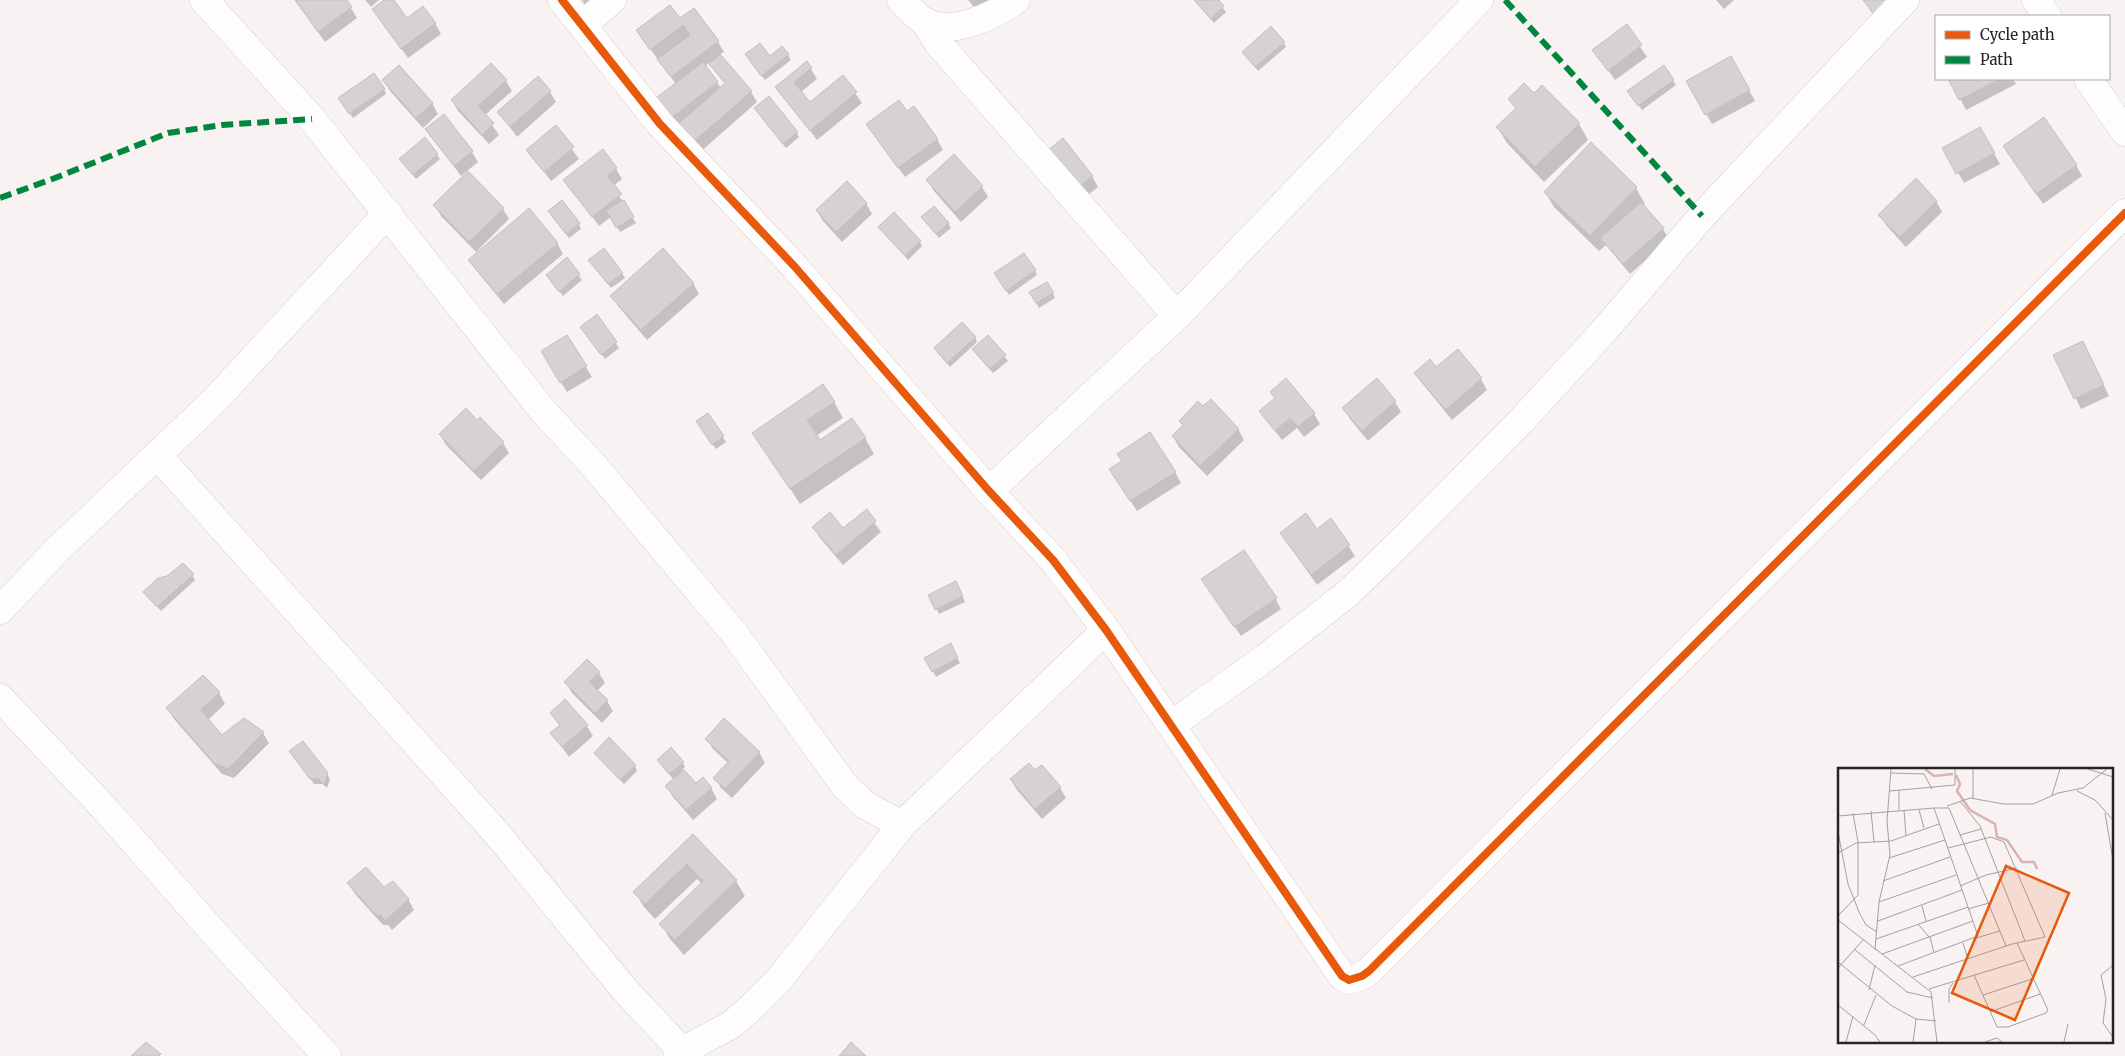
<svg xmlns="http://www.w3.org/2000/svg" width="2125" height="1056" font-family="Merriweather,serif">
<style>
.shadow{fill:#0003;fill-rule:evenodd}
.building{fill:#d7d2d2;stroke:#c5c0bf}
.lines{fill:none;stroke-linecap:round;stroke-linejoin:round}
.street-casing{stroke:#d4cfcf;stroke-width:29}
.street{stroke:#fefdfd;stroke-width:28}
.quiet{stroke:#00873e;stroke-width:6;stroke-dasharray:12 6;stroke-linecap:butt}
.cycleway-casing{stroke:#fff;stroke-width:11}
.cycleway{stroke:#e8590c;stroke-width:8}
.inset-river{fill:none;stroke:#dbb2b1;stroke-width:2.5}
.inset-road{fill:none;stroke:#a5a0a0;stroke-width:1}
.view{fill:#e8590c;fill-opacity:0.15;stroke:#e8590c;stroke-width:2.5}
.inset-edge{fill:none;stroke:#292424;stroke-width:2.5}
</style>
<rect width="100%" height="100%" fill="#f8f2f2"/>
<!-- shadow -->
<g class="shadow">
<path d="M295,0H346L357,18L325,42Z"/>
<path d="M365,0H379L371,7Z"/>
<path d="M386,0H392L407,19L435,23L441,34L408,58L373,9Z"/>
<path d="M582,0H613L591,14Z"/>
<path d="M968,0H998L981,15Z"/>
<path d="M1194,0H1217L1226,12L1214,23Z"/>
<path d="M1716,0H1734L1724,9Z"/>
<path d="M679,20L718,42L724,52L719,55L751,92L757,102L698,154L663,109L676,84L637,31ZM710,62L725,84L721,88L705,66Z"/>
<path d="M1626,26L1647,57L1615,80L1594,50Z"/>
<path d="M1284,43L1286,47L1258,71L1243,52Z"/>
<path d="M788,55L791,60L765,80L749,60Z"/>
<path d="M1731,57L1755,101L1712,124L1687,81Z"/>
<path d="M811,69L817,79L801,92L809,103L843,76L862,103L817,140L777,87Z"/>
<path d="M1950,79H2013L2016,84L1966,110Z"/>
<path d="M384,80L432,103L438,114L423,128L390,91Z"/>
<path d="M506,81L512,91L485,115L499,135L489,144L458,111L452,100Z"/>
<path d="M1673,81L1676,85L1642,110L1632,96Z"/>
<path d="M384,89L386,94L353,118L343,103Z"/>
<path d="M550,92L556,102L517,137L499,112Z"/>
<path d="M1534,94L1579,124L1588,140L1544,182L1507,143L1498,128L1516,110L1510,99Z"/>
<path d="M758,113L796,132L799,137L786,148Z"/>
<path d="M907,113L937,139L943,150L905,177L874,135Z"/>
<path d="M556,127L579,159L551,181L528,150Z"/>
<path d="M426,129L472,152L478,162L461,176Z"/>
<path d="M1980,129L2000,164L1964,183L1944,148Z"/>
<path d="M2004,146L2076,165L2082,176L2043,204Z"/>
<path d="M1048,151L1092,176L1098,187L1084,198Z"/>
<path d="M437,155L440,159L416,179L404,164Z"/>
<path d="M954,156L982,187L988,197L961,222L934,191L928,181Z"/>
<path d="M616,169L622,179L613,186L636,223L620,232L611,217L599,226L565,180Z"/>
<path d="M1636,188L1645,204L1643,206L1663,229L1669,239L1630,274L1606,245L1599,251L1554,207L1545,192Z"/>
<path d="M1936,201L1942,212L1906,247L1886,225L1880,215Z"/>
<path d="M866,203L872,214L842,242L823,221L817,211Z"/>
<path d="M435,205L503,209L509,219L476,252L441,216Z"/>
<path d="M552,216L579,224L581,229L569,238Z"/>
<path d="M926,222L948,223L951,228L939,238Z"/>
<path d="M880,227L920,242L922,246L908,260Z"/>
<path d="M557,243L563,254L504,304L476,270L470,260Z"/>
<path d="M566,259L582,280L563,296L550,280Z"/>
<path d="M593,265L622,273L625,278L611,288Z"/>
<path d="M1035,270L1037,275L1009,295L999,279Z"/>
<path d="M693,283L699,294L647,340L618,306L612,296Z"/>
<path d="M1047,283L1055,298L1039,308L1031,293Z"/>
<path d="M597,316L619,348L605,359L585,332Z"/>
<path d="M567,336L592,377L567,392L548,362Z"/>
<path d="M975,337L977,342L950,367L938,353Z"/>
<path d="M988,337L1008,361L993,373L976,354Z"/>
<path d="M2083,342L2109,396L2081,409L2055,355Z"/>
<path d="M1457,350L1481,379L1487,390L1452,420L1422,383L1416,373L1436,368Z"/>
<path d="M1286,380L1314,414L1320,424L1304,437L1297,428L1282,440L1260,411L1275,399L1271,392Z"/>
<path d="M1377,380L1395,402L1401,412L1368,441L1350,419L1344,409Z"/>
<path d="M834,402L843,418L816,436L820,442L865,438L874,454L800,504L754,433Z"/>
<path d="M708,415L726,442L716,449L700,426Z"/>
<path d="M477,421L503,443L509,453L481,480L446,445L440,434Z"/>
<path d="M1181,421L1238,429L1244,440L1207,476L1179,447L1173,436L1184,426Z"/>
<path d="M1175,472L1181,483L1137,511L1116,479Z"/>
<path d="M866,511L881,532L843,565L820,538L814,527L843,530Z"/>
<path d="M1331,520L1355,556L1317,585L1281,533L1317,530Z"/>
<path d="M192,575L195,580L161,611L145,593Z"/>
<path d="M959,588L965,602L939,614L930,595Z"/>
<path d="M1209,590L1275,598L1281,609L1241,636Z"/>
<path d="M950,645L960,663L936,677L926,658Z"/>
<path d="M599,673L605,683L597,691L607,701L613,711L602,723L572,693L566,683Z"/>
<path d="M203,677L219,693L225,704L208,720L222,737L263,733L269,743L234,778L222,774L174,719L168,709Z"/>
<path d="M551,713L587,726L593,736L569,757L552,733L560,726Z"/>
<path d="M707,739L759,752L765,763L732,798L721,788L715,778L728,763L713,749Z"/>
<path d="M595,753L635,766L637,771L624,784Z"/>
<path d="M293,756L327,774L330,779L327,788L323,784H314Z"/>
<path d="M683,763L685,767L682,770L695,785L711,788L717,799L693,820L673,797L667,786L674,780L661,765Z"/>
<path d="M1042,766L1060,788L1066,798L1042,819L1017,790L1011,780L1035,772Z"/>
<path d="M693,836L736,881L745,896L684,955L670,939L661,924L702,884L697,879L655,919L644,907L635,892Z"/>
<path d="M349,884L384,889L408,899L414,910L392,930L388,925H383L355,894Z"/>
</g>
<!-- building -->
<g class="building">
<path d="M295,0H347L352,7L318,32Z"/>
<path d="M384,0H394L407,18L423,6L436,23L401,49L372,9Z"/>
<path d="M1194,0H1219L1224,6L1211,19Z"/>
<path d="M1863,0H1886L1877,19Z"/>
<path d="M670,5L680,18L694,8L719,41L671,77L657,59L690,35L683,25L650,50L636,30Z"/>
<path d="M1627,24L1642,45L1608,71L1592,50Z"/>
<path d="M1271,26L1285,42L1255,67L1242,52Z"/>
<path d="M760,43L770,56L782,46L789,54L761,76L745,54Z"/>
<path d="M720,54L752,91L691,144L676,126L725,83L709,64Z"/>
<path d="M1731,56L1750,90L1705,115L1686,81Z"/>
<path d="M807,61L812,68L794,82L810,102L843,75L857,92L810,131L775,87Z"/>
<path d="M703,62L718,82L671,118L656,98Z"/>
<path d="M491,63L507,80L478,106L494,123L482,135L451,100Z"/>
<path d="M399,65L433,103L416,118L382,80Z"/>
<path d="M1664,65L1674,80L1638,106L1627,91Z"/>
<path d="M374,73L385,89L349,114L338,98Z"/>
<path d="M538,76L551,91L510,127L497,112Z"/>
<path d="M1948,79H2000L1959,100Z"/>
<path d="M1524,83L1534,93L1542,85L1580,123L1535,167L1496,127L1516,108L1508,99Z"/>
<path d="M769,96L798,132L783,144L754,108Z"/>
<path d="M899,100L907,111L914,106L938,139L898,168L866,124Z"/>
<path d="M444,114L473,151L454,166L425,129Z"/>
<path d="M2044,117L2077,165L2036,194L2003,146Z"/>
<path d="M556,125L574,147L544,172L526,150Z"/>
<path d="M1980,127L1995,153L1956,174L1942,148Z"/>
<path d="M425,137L438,154L413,175L399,159Z"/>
<path d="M1063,138L1093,176L1077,188L1047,151Z"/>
<path d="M1591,142L1637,187L1590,236L1544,192Z"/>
<path d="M603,149L617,168L607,176L622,194L592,217L563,180Z"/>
<path d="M954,154L983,186L955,212L926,180Z"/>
<path d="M468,171L504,208L469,242L433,205Z"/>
<path d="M1916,178L1937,201L1900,237L1878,215Z"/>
<path d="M847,181L867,203L836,232L816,210Z"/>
<path d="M562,200L580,223L566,234L548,211Z"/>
<path d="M624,200L634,217L616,228L606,210Z"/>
<path d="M1641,202L1664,228L1623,264L1600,238Z"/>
<path d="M934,206L949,223L936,234L921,217Z"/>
<path d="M529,208L558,243L497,294L468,260Z"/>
<path d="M894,212L921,241L905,256L878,227Z"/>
<path d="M604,248L623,273L608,284L588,260Z"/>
<path d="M663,248L694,283L641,330L610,296Z"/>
<path d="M1024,253L1036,270L1006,291L994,273Z"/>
<path d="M567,257L580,274L559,292L546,275Z"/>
<path d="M1047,282L1054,293L1036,303L1029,292Z"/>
<path d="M597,314L617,342L601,355L580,327Z"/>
<path d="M962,322L976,337L947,363L934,348Z"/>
<path d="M567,335L587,366L560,383L541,351Z"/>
<path d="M988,335L1006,355L990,369L972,349Z"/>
<path d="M2083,341L2104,385L2074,399L2053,355Z"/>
<path d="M1458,349L1482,378L1446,410L1414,373L1430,359L1436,367Z"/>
<path d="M1286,378L1315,413L1298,427L1290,418L1275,431L1259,411L1275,398L1270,392Z"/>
<path d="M1377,378L1396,401L1362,431L1342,408Z"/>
<path d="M823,384L835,402L807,420L820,440L852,418L866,438L790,489L752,433Z"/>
<path d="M1211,399L1239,429L1200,466L1172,436L1183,425L1179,421L1198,401L1203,406Z"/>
<path d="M466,408L477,420L480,417L504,442L474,471L439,434Z"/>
<path d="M708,413L724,436L712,445L696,421Z"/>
<path d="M1150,432L1176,472L1130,501L1109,469L1122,461L1117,454Z"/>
<path d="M867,509L876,521L836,555L812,527L830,512L843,528Z"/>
<path d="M1306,513L1317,529L1331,518L1350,545L1311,575L1280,533Z"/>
<path d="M1244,550L1277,598L1234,627L1201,579Z"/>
<path d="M183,563L194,574L157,607L143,592L158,578L167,576Z"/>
<path d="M956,581L963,596L935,610L928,595Z"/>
<path d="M951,643L958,658L932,672L924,658Z"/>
<path d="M587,659L600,672L589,682L608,700L595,713L564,682Z"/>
<path d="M203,675L220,692L201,710L222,735L244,718L264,732L228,769L214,763L166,708Z"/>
<path d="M565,699L588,725L562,747L550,733L560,725L550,713Z"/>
<path d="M724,718L760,752L725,789L713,778L729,761L705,739Z"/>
<path d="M609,737L636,765L620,780L594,753Z"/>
<path d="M303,741L328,773L324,785L319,779H310L289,751Z"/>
<path d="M671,747L684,762L669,774L657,760Z"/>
<path d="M1029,763L1035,770L1042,765L1061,787L1035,809L1010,779Z"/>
<path d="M684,770L696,783L703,777L712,788L686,810L665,786Z"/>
<path d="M693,834L737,880L675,940L659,924L703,881L687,864L645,904L633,892Z"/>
<path d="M366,867L384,887L393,881L409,899L385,921L381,915H376L347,883Z"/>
<path d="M146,1042L161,1054L159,1056H131Z"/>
<path d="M851,1042L866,1056H839Z"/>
</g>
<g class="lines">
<!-- street casing -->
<g class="street-casing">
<g id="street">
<path d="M204,0L312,119L544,412L595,467L734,633L845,786L865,805L902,825"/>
<path d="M562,0L660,124L795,267L989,491L1053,560L1106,630L1342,976L1349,980L1362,976L1369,971L2125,213"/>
<path d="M901,0C908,7 915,16 924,21C951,37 994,16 1016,0"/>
<path d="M2036,0L2047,16"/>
<path d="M925,22L938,43L1177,316"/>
<path d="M583,24L612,0"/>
<path d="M2088,79L2125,132"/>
<path d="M158,456L499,836L624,989L682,1051"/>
<path d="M989,491L1177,316L1479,0"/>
<path d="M0,610L57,550L213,402L388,213"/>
<path d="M0,698L106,810L216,935L327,1056"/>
<path d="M1171,725L1264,659L1347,594L1407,536L1520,422L1603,332L1702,216L1905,0"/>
<path d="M678,1056L682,1051L731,1025L754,1005L777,982L902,825L1106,630"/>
</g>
</g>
<!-- street -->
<use href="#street" class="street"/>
<!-- quiet -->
<g class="quiet">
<path d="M1505,0L1702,216"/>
<path d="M0,198L55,178L168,133L222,125L312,119"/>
</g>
<!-- cycleway casing -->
<g class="cycleway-casing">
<path id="cycleway" d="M562,0L660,124L795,267L989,491L1053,560L1106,630L1342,976L1349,980L1362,976L1369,971L2125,213"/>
</g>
<!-- cycleway -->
<use href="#cycleway" class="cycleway"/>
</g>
<!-- overview -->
<g transform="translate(1838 768)">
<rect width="275" height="275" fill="#f8f2f2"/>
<path class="inset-river" d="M87,1L96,8L115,6M118,7L122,16L119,23L132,42L157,56L159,69L169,72L184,94H196L199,101"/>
<path class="inset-road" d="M135,1V30M250,1L275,9M53,5L86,6L94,21M52,23L117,17V1M61,23V42M239,23L257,32L275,52M214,27L222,1M122,33L142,58L187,173M109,38L132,30L166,36H195L220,25L245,20L269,1M96,40H111L168,178M66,42L68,68M81,42L86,60M33,43L36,74M267,45L275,92M0,48L96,40L140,168L60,198M0,64L10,116L21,144L28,157L39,164M122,67L143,61M0,85L18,75L53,73L101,56M51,90L107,72M45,113L112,89M122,118L148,107L179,100M41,134L118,107M84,138L88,153M130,141L151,135M0,148L20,127V74L15,45M0,152L93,224L99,274M40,153L124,122M80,156L91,169M92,169L96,185M138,170L162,163M38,171L130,139M125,175L130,191M16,181L69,224L95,230M37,182L41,134L52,87L49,53L53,1M44,186L135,153M0,194L54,238L78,251L98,253M275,197L263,207L268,231L265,255L275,269M0,200L26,171M136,207L159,259H170L208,245L210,242L179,175M75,209L174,176L207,169L166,74L153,69L110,80M91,221L186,192M31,222L37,197M145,227L194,211M111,235V221L115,215M0,237L37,267L42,274M152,244L202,226M26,257L38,227M8,274L15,248M75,274L78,251M147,274L159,270L164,274M226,274L230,256"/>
<path class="view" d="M168,98L231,125L177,252L114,225Z"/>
<rect width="275" height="275" class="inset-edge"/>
</g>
<!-- legend -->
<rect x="1935" y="15" width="175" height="65" fill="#ffffff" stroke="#a9a7a7"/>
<rect x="1945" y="31" width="25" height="8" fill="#e8590c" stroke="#a9a7a7"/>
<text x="1980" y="40" font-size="15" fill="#292424">Cycle path</text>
<rect x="1945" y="56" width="25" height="8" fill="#00873e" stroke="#a9a7a7"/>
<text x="1980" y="65" font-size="15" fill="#292424">Path</text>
</svg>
